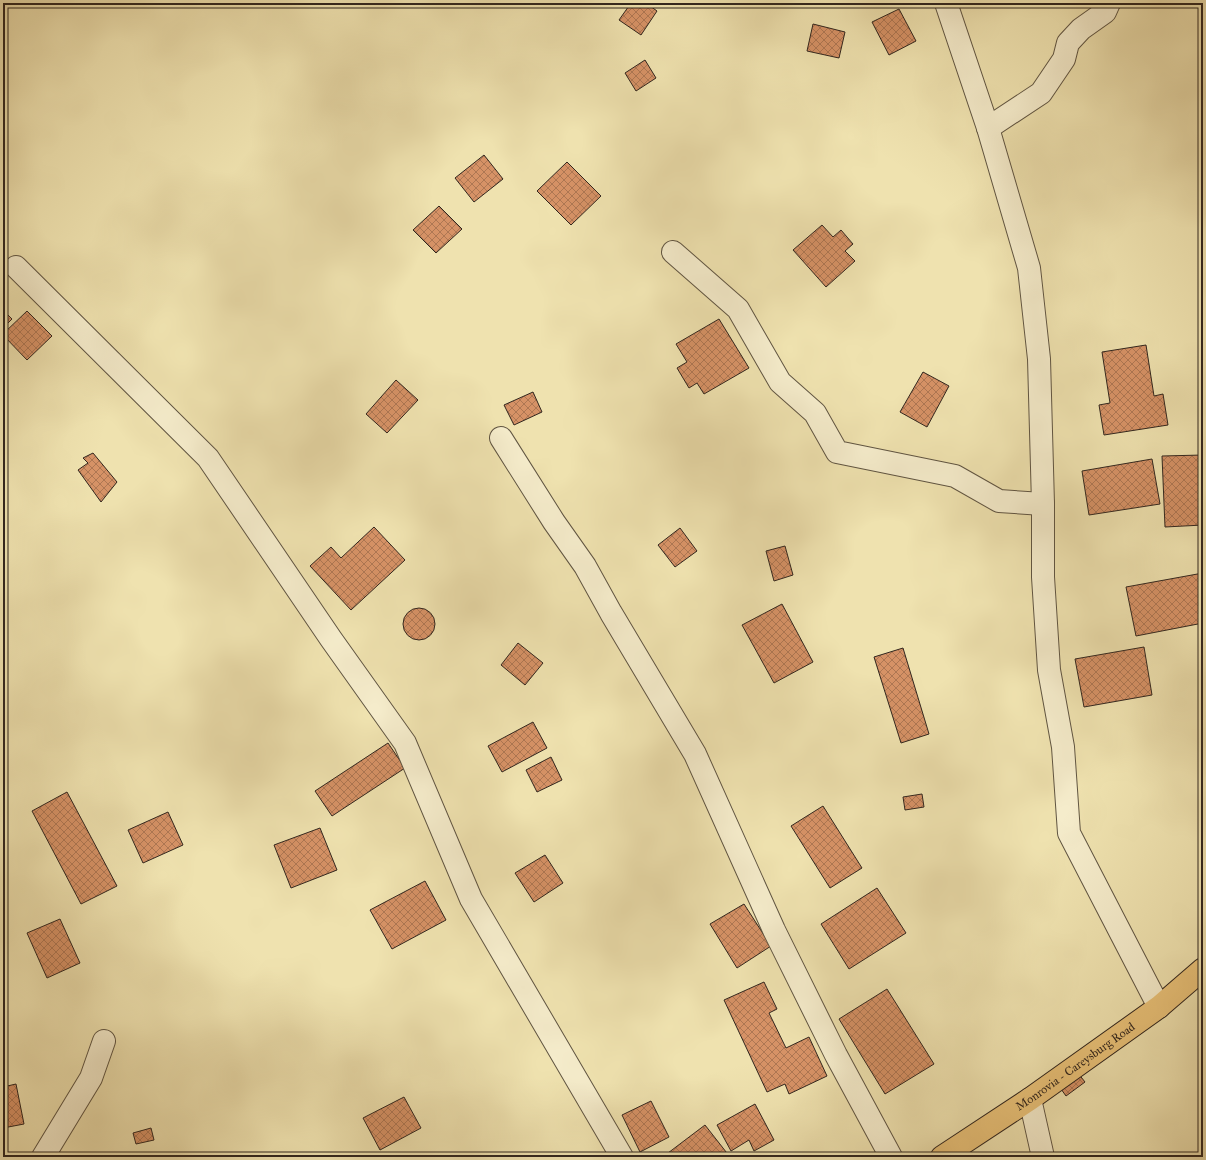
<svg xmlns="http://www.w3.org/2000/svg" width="1206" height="1160" font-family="'IM FELL Great Primer',serif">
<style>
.building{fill:url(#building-cross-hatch);stroke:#31261e}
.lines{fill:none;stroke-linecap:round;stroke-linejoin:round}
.minor-casing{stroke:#605542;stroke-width:24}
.major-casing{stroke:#31261e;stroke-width:24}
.minor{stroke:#f5eccb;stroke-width:22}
.major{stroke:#e8c178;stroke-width:22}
.labels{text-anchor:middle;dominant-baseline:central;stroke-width:4;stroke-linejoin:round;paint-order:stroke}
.street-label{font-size:12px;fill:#31261e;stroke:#f5eccb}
</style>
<defs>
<pattern id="building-cross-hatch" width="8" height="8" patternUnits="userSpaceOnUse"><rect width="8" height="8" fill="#d69266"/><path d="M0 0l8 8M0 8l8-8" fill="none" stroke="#ae7753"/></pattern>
</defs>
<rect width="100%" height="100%" fill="#efe2af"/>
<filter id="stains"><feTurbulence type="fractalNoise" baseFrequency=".005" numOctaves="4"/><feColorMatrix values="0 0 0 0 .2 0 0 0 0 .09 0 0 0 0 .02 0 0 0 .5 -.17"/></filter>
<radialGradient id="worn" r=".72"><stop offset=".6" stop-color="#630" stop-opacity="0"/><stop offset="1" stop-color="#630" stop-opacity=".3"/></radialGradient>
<!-- building -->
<g class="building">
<path d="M631,3H646L657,11L641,35L619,20Z"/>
<path d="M899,9L916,41L889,55L872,22Z"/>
<path d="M813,24L845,32L839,58L807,51Z"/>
<path d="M645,60L656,78L636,91L625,73Z"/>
<path d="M484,155L503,179L474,202L455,178Z"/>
<path d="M567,162L601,196L571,225L537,191Z"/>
<path d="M439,206L462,229L436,253L413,230Z"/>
<path d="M822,225L833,237L841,230L853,244L845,251L855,261L826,287L793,250Z"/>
<path d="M3,310L12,319L3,328Z"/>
<path d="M27,311L52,336L27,360L3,335V334Z"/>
<path d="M719,319L749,368L704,394L697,383L689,388L677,368L687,362L676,344Z"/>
<path d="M1146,345L1154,396L1163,394L1168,425L1104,435L1099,405L1110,403L1102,352Z"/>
<path d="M923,372L949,386L927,427L900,412Z"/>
<path d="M396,380L418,400L387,433L366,414Z"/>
<path d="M533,392L542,412L514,425L504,405Z"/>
<path d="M93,453L117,482L101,502L78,470L88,463L83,458Z"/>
<path d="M1203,455V525L1165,527L1162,456Z"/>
<path d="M1152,459L1160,504L1089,515L1082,471Z"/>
<path d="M374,527L405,560L351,610L310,566L331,547L341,558Z"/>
<path d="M680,528L697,551L675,567L658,545Z"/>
<path d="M785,546L793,575L774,581L766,551Z"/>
<path d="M1203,573V623L1136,636L1126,587Z"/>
<path d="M782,604L813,662L774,683L742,625Z"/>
<circle cx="419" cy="624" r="16"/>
<path d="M518,643L543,663L525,685L501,665Z"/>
<path d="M1144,647L1152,695L1084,707L1075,659Z"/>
<path d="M903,648L929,734L901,743L874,657Z"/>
<path d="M533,722L547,748L502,772L488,746Z"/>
<path d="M388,743L405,768L332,816L315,791Z"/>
<path d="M551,757L562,780L537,792L526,770Z"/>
<path d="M67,792L117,886L81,904L32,811Z"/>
<path d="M922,794L924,807L905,810L903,797Z"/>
<path d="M823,806L862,868L830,888L791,826Z"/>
<path d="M168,812L183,845L143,863L128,830Z"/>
<path d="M320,828L337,870L291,888L274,845Z"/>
<path d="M545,855L563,883L534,902L515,873Z"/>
<path d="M425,881L446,920L392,949L370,910Z"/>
<path d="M877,888L906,933L849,969L821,924Z"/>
<path d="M744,904L771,946L737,968L710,924Z"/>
<path d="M60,919L80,963L47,978L27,933Z"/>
<path d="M764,982L777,1009L769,1013L786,1048L809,1037L827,1076L789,1094L785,1084L767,1092L724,1000Z"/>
<path d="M887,989L934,1064L885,1094L839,1019Z"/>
<path d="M1074,1068L1085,1082L1066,1096L1056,1082Z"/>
<path d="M16,1084L24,1124L3,1128V1087Z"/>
<path d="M404,1097L421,1128L380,1150L363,1118Z"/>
<path d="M651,1101L669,1137L640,1152L622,1115Z"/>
<path d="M755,1104L774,1140L754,1151L749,1140L731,1151L717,1125Z"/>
<path d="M705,1125L730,1157H671L668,1153Z"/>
<path d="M151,1128L154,1140L136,1144L133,1133Z"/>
</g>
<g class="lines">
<!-- minor casing -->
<g class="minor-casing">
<g id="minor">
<path d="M946,3L988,128L1029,268L1039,359L1043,504V577L1049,670L1063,747L1069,833L1159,1007"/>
<path d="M988,128L1041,93L1064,59L1068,43L1081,29L1105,12L1109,3"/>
<path d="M673,252L738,309L780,382L815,413L837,452L955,476L999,501L1043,504"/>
<path d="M16,267L208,458L331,639L405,743L471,899L622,1157"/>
<path d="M501,438L554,522L585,566L611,613L695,754L774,930L836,1055L891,1157"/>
<path d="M1030,1099L1043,1157"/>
<path d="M43,1157L91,1078L104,1041"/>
</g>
</g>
<!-- major casing -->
<g class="major-casing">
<g id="major">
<path id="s1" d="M942,1157L1030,1099L1159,1007L1203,969"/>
</g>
</g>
<!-- minor -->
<use href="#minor" class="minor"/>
<!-- major -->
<use href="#major" class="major"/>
</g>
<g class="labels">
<!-- street labels -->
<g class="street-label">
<text stroke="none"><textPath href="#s1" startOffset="161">Monrovia - Careysburg Road</textPath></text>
</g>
</g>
<!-- margin -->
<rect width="1206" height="1160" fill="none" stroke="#efe2af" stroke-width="16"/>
<rect x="4" y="4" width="1198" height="1152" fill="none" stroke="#31261e" stroke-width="2"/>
<rect x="8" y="8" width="1190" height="1144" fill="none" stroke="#31261e"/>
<rect width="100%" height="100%" filter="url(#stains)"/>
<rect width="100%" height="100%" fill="url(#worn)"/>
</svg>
